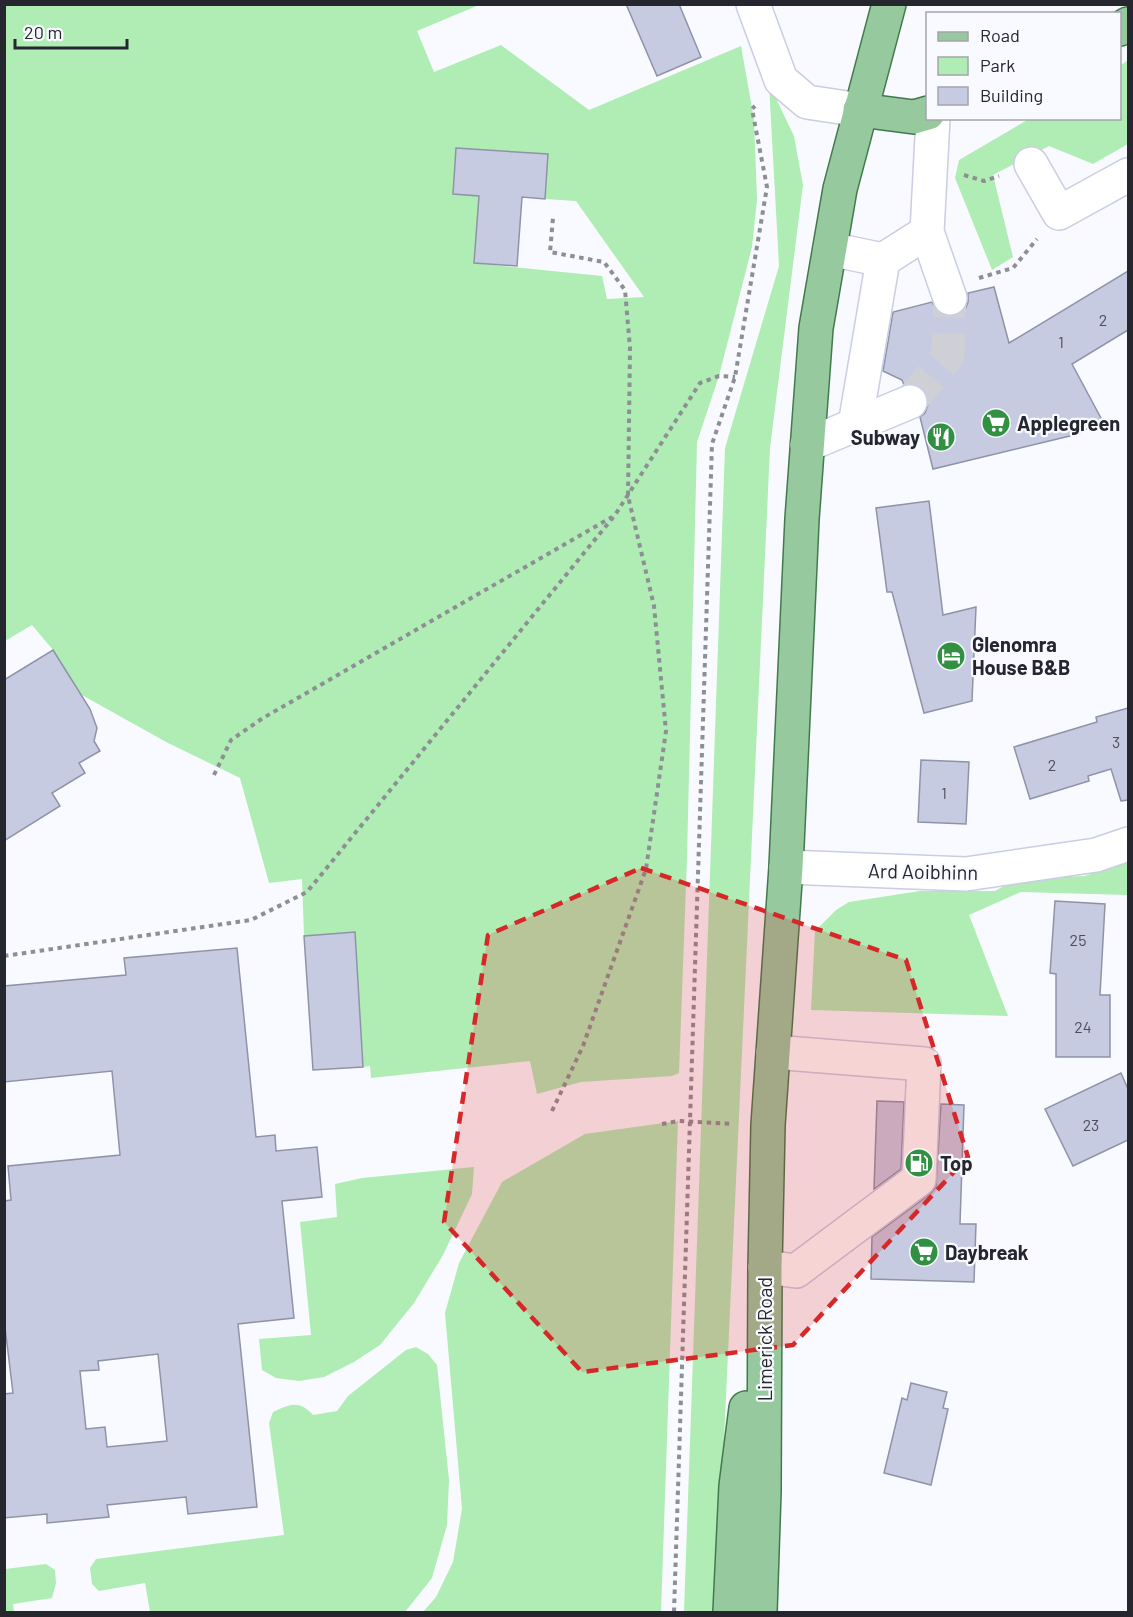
<svg xmlns="http://www.w3.org/2000/svg" width="1133" height="1617" font-family="Barlow,sans-serif">
<style>
.green{fill:#afedb4;fill-rule:evenodd}
.building{fill:#c7cbe2;stroke:#8f93a8;stroke-width:1.5;fill-rule:evenodd}
.lines{fill:none;stroke-linecap:round;stroke-linejoin:round}
.minor-tunnel{stroke:#cfd0d5;stroke-width:33;stroke-dasharray:33 16;stroke-linecap:butt}
.minor-casing{stroke:#cacde4;stroke-width:36}
.major-casing{stroke:#42794d;stroke-width:36}
.path{stroke:#8e8f95;stroke-width:4;stroke-dasharray:4.5 4.5;stroke-linecap:butt}
.minor{stroke:#fff;stroke-width:33}
.major{stroke:#97c99e;stroke-width:33}
.marked{fill:#d62828;fill-opacity:0.2;stroke:#d62828;stroke-width:4.5;stroke-dasharray:12 8;stroke-linejoin:round}
.labels{text-anchor:middle;dominant-baseline:central;stroke-width:4.5;stroke-linejoin:round;paint-order:stroke}
.number-label{font-size:16px;fill:#4e4f5b}
.poi-label{font-size:20px;font-weight:bold;fill:#25262e;stroke:#f9faff;text-anchor:start}
.street-label{font-size:20px;fill:#25262e;stroke:#f9faff}
</style>
<rect width="100%" height="100%" fill="#f9faff"/>
<!-- green -->
<g class="green">
<path d="M4,5H479L417,31L434,72L501,45L589,110L741,46L754,119L757,200L752,247L719,376L697,442L687,858L679,1073L672,1076L581,1082L537,1094L530,1061L371,1078L370,1066L363,1067L355,932L304,936L302,879L269,883L240,778L168,743L80,694L53,650L32,625L5,641ZM456,148L548,154L545,199L576,201L644,297L607,299L602,276L474,263L479,196L453,194Z"/>
<path d="M1128,60V144L1093,164L1049,146L993,175L1013,257L992,270L955,178L959,160L1029,119L1120,118V66Z"/>
<path d="M769,84L794,136L803,185L770,448L716,1612H684L725,448L779,266Z"/>
<path d="M1128,860V895L1021,892L969,915L1008,1016L811,1010L815,931L836,910L849,902L920,891H995L1016,879L1085,876Z"/>
<path d="M678,1121L661,1612H423L436,1597L453,1562L462,1509L445,1313L459,1263L502,1182L585,1134Z"/>
<path d="M474,1167L472,1194L443,1255L414,1303L380,1345L354,1362L324,1377L299,1381L276,1378L262,1370L259,1339L311,1335L300,1222L337,1217L335,1184L362,1178Z"/>
<path d="M416,1347L428,1354L437,1365L449,1480L447,1525L432,1578L405,1612H150L145,1583L99,1591L92,1584L90,1568L96,1559L284,1535L269,1423L273,1412C291,1404 299,1400 313,1415L337,1411L348,1396L406,1350Z"/>
<path d="M46,1564L55,1570L56,1583L52,1598L13,1604L14,1612H5V1569Z"/>
</g>
<!-- building -->
<g class="building">
<path d="M626,4H679L701,57L657,76Z"/>
<path d="M456,148L548,154L545,199L522,197L517,266L474,263L479,196L453,194Z"/>
<path d="M1128,271V330L1072,364L1102,420L1078,434L933,469L920,417L925,413L928,405L927,394L921,387L913,384L904,385L902,380L883,371L893,312L932,302L938,313L947,316H956L965,310L968,302V293L994,287L1009,343Z"/>
<path d="M929,501L943,615L976,607L972,701L924,713L892,592H887L876,508Z"/>
<path d="M53,650L90,709L97,728L94,741L100,751L79,763L85,773L52,793L60,806L4,841V680Z"/>
<path d="M1128,708V800L1121,801L1111,769L1088,776L1089,781L1030,799L1014,747L1097,722L1096,717Z"/>
<path d="M921,760L969,762L966,824L918,822Z"/>
<path d="M1055,901L1105,904L1100,995H1110V1057H1056V974L1050,973Z"/>
<path d="M355,932L363,1067L313,1070L304,936Z"/>
<path d="M237,948L256,1137L275,1135L276,1151L317,1147L322,1197L282,1201L294,1318L238,1324L257,1507L188,1514L186,1497L107,1505L109,1517L47,1523V1514L4,1518V1394L13,1393L4,1319V1201L11,1200L8,1166L120,1155L112,1071L4,1082V986L126,975L124,958ZM158,1354L167,1441L107,1447L105,1427L86,1429L80,1371L99,1370L98,1361Z"/>
<path d="M1121,1073L1128,1089V1140L1073,1166L1045,1109Z"/>
<path d="M877,1101L904,1102L901,1169L874,1189Z"/>
<path d="M941,1104L964,1105L960,1224H976L974,1282L871,1279L872,1237L930,1194L936,1187Z"/>
<path d="M911,1383L947,1392L943,1408L948,1409L931,1485L884,1473L902,1398L907,1400Z"/>
</g>
<g class="lines">
<!-- minor-tunnel -->
<path class="minor-tunnel" d="M910,402L948,356L950,298"/>
<!-- minor casing -->
<g class="minor-casing">
<g id="minor">
<path d="M753,4L781,80L807,102L860,110"/>
<path d="M933,118L927,232L950,298"/>
<path d="M1031,164L1059,213L1128,175"/>
<path d="M830,249L883,260"/>
<path d="M855,425L883,260L927,232"/>
<path d="M807,445L910,402"/>
<path d="M786,867L966,874L1096,855L1128,844"/>
<path d="M765,1267L796,1271L919,1179L924,1064L773,1052"/>
</g>
</g>
<!-- major casing -->
<g class="major-casing">
<g id="major">
<path d="M1120,29L1128,24"/>
<path d="M860,110L914,117L928,113"/>
<path d="M730,1612L736,1486L746,1408"/>
<path d="M760,1612L764,1491L765,1267L768,1125L786,867L802,519L816,328L840,189L889,4"/>
</g>
</g>
<!-- path -->
<g class="path">
<path d="M964,175L984,181L999,176"/>
<path d="M979,278L1013,268L1037,239"/>
<path d="M214,775L231,740L263,718L612,517"/>
<path d="M4,956L251,920L307,892L615,515L700,383L719,376L735,377"/>
<path d="M552,1111L583,1046L646,869L666,731L654,606L628,496L630,348L625,290L604,262L550,252L553,218"/>
<path d="M662,1124L678,1121L732,1124"/>
<path d="M674,1612L712,444L735,377L767,187L752,109L755,106"/>
</g>
<!-- minor -->
<use href="#minor" class="minor"/>
<!-- major -->
<use href="#major" class="major"/>
</g>
<!-- marked area -->
<path class="marked" d="M641,868L906,960L968,1157L793,1345L582,1372L444,1222L488,935Z"/>
<!-- icons -->
<defs>
<g id="supermarket-disc" transform="scale(1.5)"><circle r="9.5" fill="#329043" stroke="#f9faff"/><path d="M-6-5.5h2.5l.6 2H6L4.5 2H-2.5L-4.4-4H-6ZM-1.5 3.2a1.3 1.3 0 1 0 .1 0ZM3 3.2a1.3 1.3 0 1 0 .1 0Z" fill="#fff"/></g>
<g id="restaurant-disc" transform="scale(1.5)"><circle r="9.5" fill="#329043" stroke="#f9faff"/><path d="M-5-6h1v4h1v-4h1v4h1v-4h1v5L-1.5 .5V6h-2V.5L-5-1ZM5-6V6H3V1.5H1.5Q1.5-4 5-6Z" fill="#fff"/></g>
<g id="hotel-disc" transform="scale(1.5)"><circle r="9.5" fill="#329043" stroke="#f9faff"/><path d="M-6-4.5h1.5V1H6V5H4.5V3h-9V5H-6ZM-4 0a1.8 1.8 0 1 1 3.6 0ZM.5 0V-2.5h3Q6-2.5 6 0Z" fill="#fff"/></g>
<g id="fuel-disc" transform="scale(1.5)"><circle r="9.5" fill="#329043" stroke="#f9faff"/><path d="M-5.5-6h7V0h2V4h1.3V-2.5L3-4.5l.8-.8L6-3V5H2.5V1h-1V6h-7ZM-4.2-4.7v3.2H.2V-4.7Z" fill="#fff"/></g>
</defs>
<g fill-rule="evenodd">
<use href="#supermarket-disc" x="996" y="423"/>
<use href="#restaurant-disc" x="941" y="437"/>
<use href="#hotel-disc" x="951" y="656"/>
<use href="#fuel-disc" x="919" y="1163"/>
<use href="#supermarket-disc" x="924" y="1252"/>
</g>
<g class="labels">
<!-- number labels -->
<g class="number-label">
<text x="1103" y="319">2</text>
<text x="1061" y="341">1</text>
<text x="1116" y="741">3</text>
<text x="1052" y="764">2</text>
<text x="944" y="792">1</text>
<text x="1078" y="939">25</text>
<text x="1083" y="1026">24</text>
<text x="1091" y="1124">23</text>
</g>
<!-- poi labels -->
<g class="poi-label">
<text x="1017" y="423">Applegreen</text>
<text x="920" y="437" text-anchor="end">Subway</text>
<text x="972" y="644">Glenomra<tspan x="972" dy="23">House B&amp;B</tspan></text>
<text x="940" y="1163">Top</text>
<text x="945" y="1252">Daybreak</text>
</g>
<!-- street labels -->
<g class="street-label">
<text transform="translate(923 871) rotate(1)">Ard Aoibhinn</text>
<text transform="translate(764 1339) rotate(-90)">Limerick Road</text>
</g>
</g>
<!-- border -->
<rect width="1133" height="1617" fill="none" stroke="#25262e" stroke-width="12"/>
<!-- legend -->
<rect x="926" y="12" width="195" height="108" fill="#f9faff" stroke="#a4a5ab" stroke-width="1.5"/>
<rect x="938" y="32" width="30" height="9" fill="#97c99e" stroke="#a4a5ab" stroke-width="1.5"/>
<text x="980" y="42" font-size="18" fill="#25262e">Road</text>
<rect x="938" y="57" width="30" height="18" fill="#afedb4" stroke="#a4a5ab" stroke-width="1.5"/>
<text x="980" y="72" font-size="18" fill="#25262e">Park</text>
<rect x="938" y="87" width="30" height="18" fill="#c7cbe2" stroke="#a4a5ab" stroke-width="1.5"/>
<text x="980" y="102" font-size="18" fill="#25262e">Building</text>
<!-- scale -->
<path d="M15 39v9h112v-9" fill="none" stroke="#25262e" stroke-width="3"/>
<text x="24" y="39" font-size="18" fill="#25262e" stroke="#f9faff" stroke-width="4.5" paint-order="stroke">20 m</text>
</svg>
